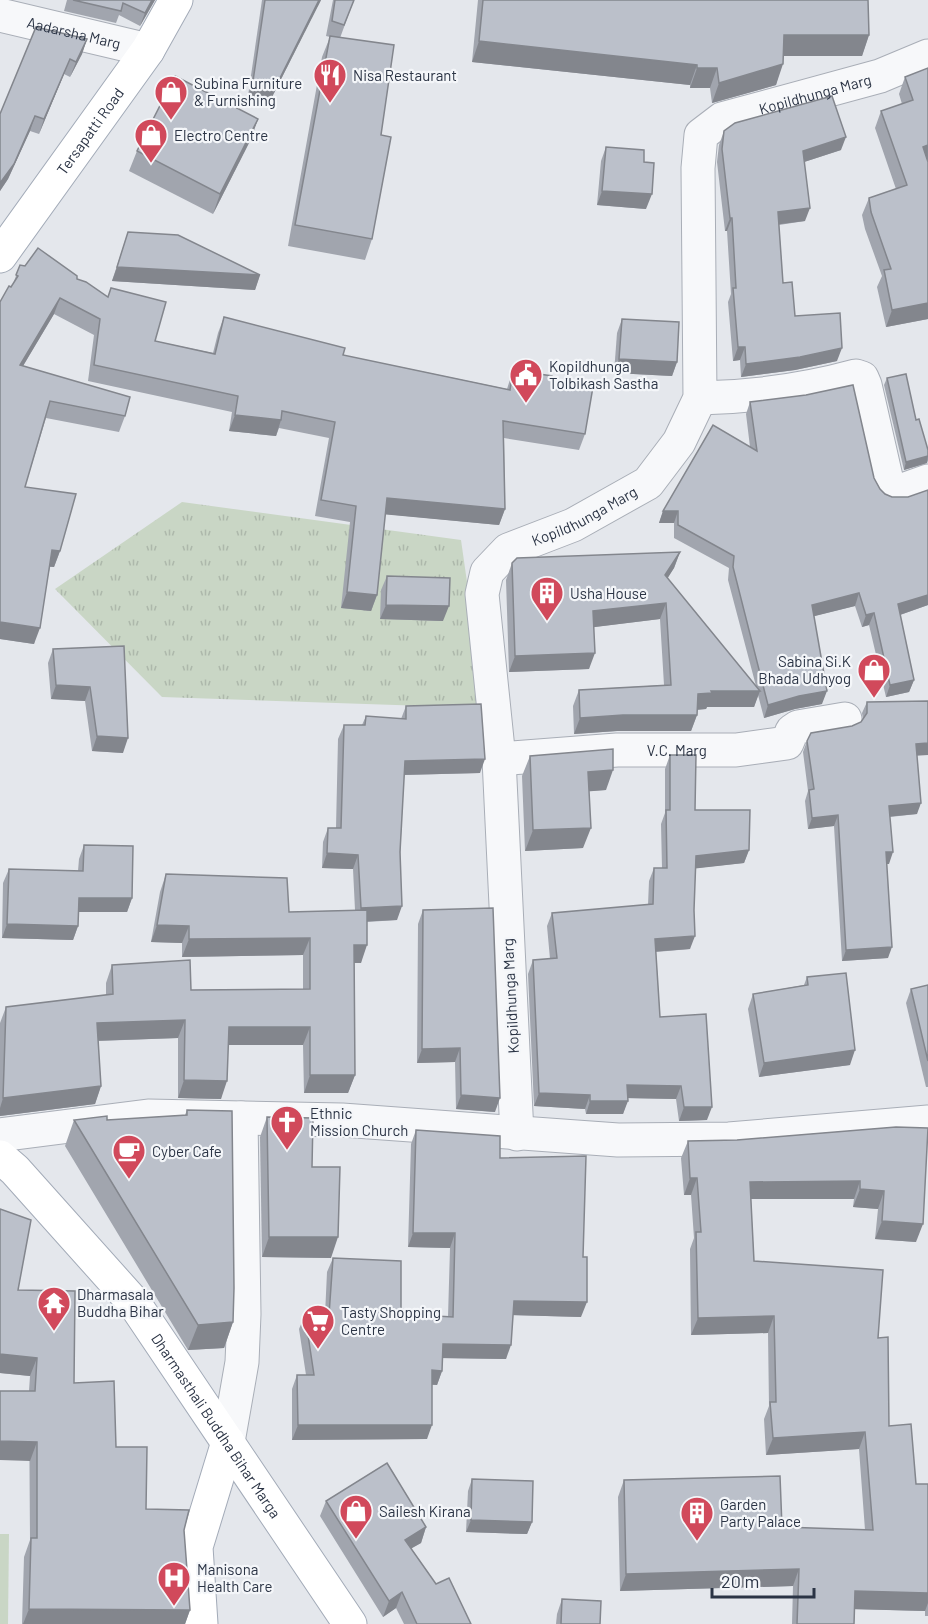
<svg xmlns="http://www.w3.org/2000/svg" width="928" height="1624" font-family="Barlow,sans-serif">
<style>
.grass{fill:url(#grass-tufts)}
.garden{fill:#c9d6c5}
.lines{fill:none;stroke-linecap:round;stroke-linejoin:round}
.minor-casing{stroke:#a9aeb7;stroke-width:35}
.major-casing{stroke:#a3abb8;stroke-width:35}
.minor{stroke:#f7f8fa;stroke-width:33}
.major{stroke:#fff;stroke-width:33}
.wall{fill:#a1a5ae}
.shaded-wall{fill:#83868d}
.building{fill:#bbc0ca;stroke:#83868d;stroke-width:1.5}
.labels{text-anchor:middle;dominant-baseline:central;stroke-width:4.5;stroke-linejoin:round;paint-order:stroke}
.street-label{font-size:15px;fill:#2b3445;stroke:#f4f6f9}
.poi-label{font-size:15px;fill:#2b3445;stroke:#f4f6f9;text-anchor:start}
</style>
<defs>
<pattern id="grass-tufts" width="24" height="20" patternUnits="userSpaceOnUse" patternTransform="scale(1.5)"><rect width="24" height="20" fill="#c9d6c5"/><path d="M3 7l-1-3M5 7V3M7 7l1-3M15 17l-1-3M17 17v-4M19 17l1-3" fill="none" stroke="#adb8ab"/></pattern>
</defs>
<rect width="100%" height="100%" fill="#e4e7ec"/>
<!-- grass -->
<path class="grass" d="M182,502L461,540L485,708L162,697L55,589Z"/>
<!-- garden -->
<path class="garden" d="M0,1534H9L8,1624H0Z"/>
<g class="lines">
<!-- minor casing -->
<g class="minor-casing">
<g id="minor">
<path id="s1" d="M0,15L148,50"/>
<path d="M700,398C753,397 805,390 856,376L862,378L865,385L888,486L891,491L897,492L928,481"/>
<path id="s2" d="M499,759L617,750H736L787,743L792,731L798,727L845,719"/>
<path id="s3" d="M517,1134L499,759L482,594L487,572L508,550L573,525L648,483L679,442L700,398L698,168L701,135L722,119L880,76L928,56"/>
<path d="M0,1135L148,1116L342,1120L618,1140L729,1139L928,1122"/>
<path d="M228,1442L242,1362L244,1314L241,1118"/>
</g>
</g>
<!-- major casing -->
<g class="major-casing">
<g id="major">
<path id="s4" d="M0,256L148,50L176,0"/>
<path id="s5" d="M0,1157L15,1170L134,1303L350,1624"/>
<path d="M201,1624L196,1547L228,1442"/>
</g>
</g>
<!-- minor -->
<use href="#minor" class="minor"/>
<!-- major -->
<use href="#major" class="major"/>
</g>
<!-- wall -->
<g class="wall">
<path d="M67,0H155L140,26L119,15L116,23L64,11Z"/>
<path d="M262,0H321L271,99L248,96Z"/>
<path d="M333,0H354L340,38L381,135L372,239L365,260L288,246L322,57L330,37L326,36Z"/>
<path d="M478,0H868L869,35L862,56H783L776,85L712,103L710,88H690V85L472,62Z"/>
<path d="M87,39L82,54L70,77L64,74L39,134L30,131L8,179L0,191V114Z"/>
<path d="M928,68V160H927L928,319L886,327L877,287L882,276L865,229L862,215L869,198L896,189L875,128L881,111L902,104L899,94L905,77Z"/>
<path d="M724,131L841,150L804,162L805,221L779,225L783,283L795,316L837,361L795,370L741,377L740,360L733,361L728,302L731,294L727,231H725L717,162L719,145Z"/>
<path d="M251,139L213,214L129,171L137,151Z"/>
<path d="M606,147L644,162L646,209L597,205L601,161Z"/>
<path d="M128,232L260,275L255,290L112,281Z"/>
<path d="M20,265L77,279L108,297L111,288L155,341L213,353L218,333L224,317L343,355L507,389L513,370L552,381L585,434L579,450L504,438L505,509L499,525L385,514L377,595L371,611L341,608L350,522L315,516L329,438L279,428L276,436L229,431L232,412L88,381L94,335L54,314L23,366L125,416L119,432L46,418L25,487L60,551L54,567H50L34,644L0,639V302L13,284Z"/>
<path d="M622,319L677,362L672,376L614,373L617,333Z"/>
<path d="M887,378L928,450V460L927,463L904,470L884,385Z"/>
<path d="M750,402L874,478L880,489L885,494L892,497H908L928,490V605L900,615L914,680L909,692L886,697L869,625L862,627L855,606L814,616L822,704L795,709L764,718L758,695L754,707H707L706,709L697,710V715L691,731H617L574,734L573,706L579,690L664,685L660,619L594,627L589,669L509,672L506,580L512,563L680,552L674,568L667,578L756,686L728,580L729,568L674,538V523H659L663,511L750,447L746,414Z"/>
<path d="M387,576L443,621L380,619L381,590Z"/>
<path d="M124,646L123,753L92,751L85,701L51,699L48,663L53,649Z"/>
<path d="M867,702L917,756V814L890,817L889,864H887L888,958L842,961L834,826L808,829L805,801L808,791L803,752L807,741L852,726L861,722L863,719L862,713Z"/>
<path d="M406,706L480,773L404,775L397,920L367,922L361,963H354L355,1075L348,1093H304L303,1045H228L221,1099L178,1098V1038L98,1041L101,1086L95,1104L0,1116V1023L6,1007L106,995V983L112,965L191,990L303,989V955L182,957V943L151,942L160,892L166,874L289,912L355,910L353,869L322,868L323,842L328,828H336L338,739L344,725H362L366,716L401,719Z"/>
<path d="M670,755L695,810L749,850L744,863L696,868L690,949L656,952L660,1017L707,1120L679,1121L676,1099L628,1098L623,1114H586L585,1109L534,1106L528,974L533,960L550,959L547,926L552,913L648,905L649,881L654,868H662L661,824L665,813V769Z"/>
<path d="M530,756L606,790L589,791L583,848L525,851L522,776Z"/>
<path d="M84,845L132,898L127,912H78V926L73,940L2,938L3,883L9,869L78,871L79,859Z"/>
<path d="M423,910L495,1112L456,1109L455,1062L417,1063L418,924Z"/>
<path d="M807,977L850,1065L759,1077L748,1009L753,994L804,985Z"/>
<path d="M928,985V1087H926L906,1003L911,989Z"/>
<path d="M187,1110L233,1322L224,1348L188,1350L65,1146L74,1120H107L185,1115Z"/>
<path d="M267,1117L312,1167L331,1258L262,1257L260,1137Z"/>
<path d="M896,1127L916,1242L875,1239L878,1209L853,1207L854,1199H751L754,1261L878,1338L889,1426L916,1484H928V1616H925V1611L855,1609L854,1624H792L793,1586L620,1591L618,1497L624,1480L782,1527L865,1530L859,1449L766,1455L764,1419L769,1406L768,1333L691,1335L690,1249L694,1238L691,1195H684L681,1158L688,1141L737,1140Z"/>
<path d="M416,1130L500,1158L581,1317L513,1315L506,1359L442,1358V1371L437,1385H432L427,1439L292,1440V1389L297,1375H306L299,1329L305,1315H325L327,1272L333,1258L401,1314L448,1317L450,1248L408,1247L411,1144Z"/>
<path d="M0,1209L18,1290L74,1383L116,1447L146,1509L184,1530L190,1610L185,1624H22L24,1557L30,1540L29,1391L30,1376L0,1373Z"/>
<path d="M472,1479L532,1522L527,1534L466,1532L468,1491Z"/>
<path d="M326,1501L426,1527L421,1543L411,1548L436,1584L471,1624H404L396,1608L383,1617L320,1516Z"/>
<path d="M562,1599L600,1624H556L557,1614Z"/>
</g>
<!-- shaded-wall -->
<g class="shaded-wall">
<path d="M152,0H155L140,26L145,13Z"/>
<path d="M319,0H321L271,99L248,96L253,81Z"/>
<path d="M784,35H869L862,56H776Z"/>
<path d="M87,39L82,54L70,77L76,62Z"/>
<path d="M479,41L697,65L690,85L472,62Z"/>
<path d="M70,59L64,74L39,134L44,119Z"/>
<path d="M783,64L776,85L712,103L719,83Z"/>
<path d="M697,68H717L710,88H690Z"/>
<path d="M35,116L30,131L8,179L0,191V183Z"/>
<path d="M258,119L251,139L213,214L220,194Z"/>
<path d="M846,137L841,150L798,164L803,151Z"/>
<path d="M928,145V160L917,164L923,147Z"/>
<path d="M602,191L652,194L646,209L597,205Z"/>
<path d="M810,208L805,221L773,225L778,212Z"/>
<path d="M730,218H732L727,231H725Z"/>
<path d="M117,267L260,275L255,290L112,281Z"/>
<path d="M60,298L54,314L14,381L20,365Z"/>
<path d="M928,303V319L886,327L892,310Z"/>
<path d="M738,347H745L740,360L733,361Z"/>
<path d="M842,348L837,361L795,370L741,377L746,364Z"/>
<path d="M619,359L677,362L672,376L614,373Z"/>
<path d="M235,415L281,420L276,436L229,431Z"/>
<path d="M928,456L927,463L904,470L906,462Z"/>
<path d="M387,498L505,509L499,525L381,514Z"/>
<path d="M663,511H678L674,523H659Z"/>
<path d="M52,550L60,551L54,567L46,566Z"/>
<path d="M680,552L674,568L659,592L665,575Z"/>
<path d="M347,592L377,595L371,611L341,608Z"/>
<path d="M859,593L855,606L807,618L812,605Z"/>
<path d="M928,595V605L894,617L898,604Z"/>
<path d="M666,603L660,619L587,628L593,611Z"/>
<path d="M386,605L449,606L443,621L380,619Z"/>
<path d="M874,613L869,625L862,627L866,615Z"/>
<path d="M0,622L40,628L34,644L0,639Z"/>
<path d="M595,653L589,669L509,672L515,656Z"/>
<path d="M914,680L909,692L886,697L890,685Z"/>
<path d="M56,685L90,687L85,701L51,699Z"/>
<path d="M711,691H760L754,707H707L706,709L692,710L698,694Z"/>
<path d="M827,691L822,704L795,709L764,718L768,705L799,696Z"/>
<path d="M623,715H697L691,731H617L574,734L580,718Z"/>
<path d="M97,736L128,738L123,753L92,751Z"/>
<path d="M928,743V755L912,756L916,744Z"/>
<path d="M485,759L480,773L400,775L405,761Z"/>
<path d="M613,770L606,790L581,792L588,772Z"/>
<path d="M921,803L917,814L885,817L889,806Z"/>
<path d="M838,815L834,826L808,829L812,818Z"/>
<path d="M591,828L583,848L525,851L533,830Z"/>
<path d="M749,850L744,863L691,869L696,856Z"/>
<path d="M886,852H893L889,864H882Z"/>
<path d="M327,853L358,855L353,869L322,868Z"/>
<path d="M79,898H132L127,912H74Z"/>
<path d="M402,906L397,920L355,922L361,908Z"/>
<path d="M7,924L78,926L73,940L2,938Z"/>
<path d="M157,925L189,926L182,943L151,942Z"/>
<path d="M695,936L690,949L650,952L655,939Z"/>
<path d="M310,938L303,955L182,957L189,939Z"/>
<path d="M354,945H367L361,963H347Z"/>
<path d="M892,947L888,958L842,961L846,950Z"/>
<path d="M185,1020L178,1038L90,1041L97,1023Z"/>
<path d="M229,1027H310L303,1045H222Z"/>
<path d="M460,1048L455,1062L417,1063L422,1049Z"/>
<path d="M855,1050L850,1065L759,1077L764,1063Z"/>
<path d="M310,1075H355L348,1093H304Z"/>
<path d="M184,1080L227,1081L221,1099L178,1098Z"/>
<path d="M627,1085L681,1086L676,1099L623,1098Z"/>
<path d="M101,1086L95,1104L0,1116V1108L3,1098Z"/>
<path d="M539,1093L590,1095L585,1109L534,1106Z"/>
<path d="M461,1095L500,1098L495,1112L456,1109Z"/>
<path d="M590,1101H628L623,1114H586Z"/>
<path d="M684,1107H712L707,1120L679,1121Z"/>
<path d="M690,1178H697L691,1195H684Z"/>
<path d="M860,1181L854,1199H744L750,1182Z"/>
<path d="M860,1189L884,1191L878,1209L853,1207Z"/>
<path d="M882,1221L923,1224L916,1242L875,1239Z"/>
<path d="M413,1233H455L450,1248L408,1247Z"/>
<path d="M269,1237H338L331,1258L262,1257Z"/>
<path d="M514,1301L587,1302L581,1317L509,1315Z"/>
<path d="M774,1316L768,1333L691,1335L698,1318Z"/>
<path d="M233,1322L224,1348L188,1350L198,1325Z"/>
<path d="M443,1344L511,1345L506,1359L438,1358Z"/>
<path d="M0,1354L37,1358L30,1376L0,1373Z"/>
<path d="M432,1370L442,1371L437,1385L427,1384Z"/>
<path d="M298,1425H432L427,1439L292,1440Z"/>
<path d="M865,1432L859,1449L766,1455L773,1438Z"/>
<path d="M0,1441L37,1442L30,1461L0,1460Z"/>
<path d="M471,1520L532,1522L527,1534L466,1532Z"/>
<path d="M426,1527L421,1543L400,1555L405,1540Z"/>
<path d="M799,1569L793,1586L620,1591L626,1574Z"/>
<path d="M855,1591L928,1593V1603L925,1611L848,1609Z"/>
<path d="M402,1592L396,1608L383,1617L389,1601Z"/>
<path d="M29,1609L190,1610L185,1624H23Z"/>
</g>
<!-- building -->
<g class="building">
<path d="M73,0H152L145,13L123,3L121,11Z"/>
<path d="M265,0H319L277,84L253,81Z"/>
<path d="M335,0H354L344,25L332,21Z"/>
<path d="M483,0H868L869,35H784L783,64L719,83L717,68H697V65L479,41Z"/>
<path d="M36,27L87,39L76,62L70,59L44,119L35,116L14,164L0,183V114Z"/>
<path d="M330,36L394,45L381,135L391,137L372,239L295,225Z"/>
<path d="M928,68V145L923,147L928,162V303L892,310L884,270L891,269L871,212L869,198L907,185L881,111L913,100L905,77Z"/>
<path d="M175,76L258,119L220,194L137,151Z"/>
<path d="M832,96L846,137L803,151L810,208L778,212L783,283L792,282L795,316L840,313L842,348L800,357L746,364L745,347H738L733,288H736L732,218H730L722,149L724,131L735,123Z"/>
<path d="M606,147L644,150V162L654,163L652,194L602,191Z"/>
<path d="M128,232L178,235L260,275L117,267Z"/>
<path d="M38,248L77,276V279L86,282L108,297L111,288L166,302L155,341L215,354L224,317L345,348L343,355L510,390L513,370L552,376V381L593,387L585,434L503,421L505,509L387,498L377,595L347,592L356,506L321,500L335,422L282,411L281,420L235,415L238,396L94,365L100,319L60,298L20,365L130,397L125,416L50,401L25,487L76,494L60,551L52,550L40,628L0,622V302L9,286L11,287L18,276L16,275L20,265L25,266Z"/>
<path d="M622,319L679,322L677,362L619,359Z"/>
<path d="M906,374L916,420L919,419L928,450V456L906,462L887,378Z"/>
<path d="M853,385L874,478L880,489L885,494L892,497H908L928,490V595L898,604L914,680L890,685L874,613L866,615L859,593L812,605L827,691L799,696L768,705L733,567L734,556L678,525V511H663L713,425L757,451L750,402L806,395Z"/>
<path d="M680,552L665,575L760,691H711L712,693L698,694L697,715H623L580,718L579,690L671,685L666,603L593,611L595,653L515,656L512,563L517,558Z"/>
<path d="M387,576L450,578L449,606L386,605Z"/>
<path d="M124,646L128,738L97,736L90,687L56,685L53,649Z"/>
<path d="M928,701V743L916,744L921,803L889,806L893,852H886L892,947L846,950L838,815L812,818L809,790L814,789L807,741L811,733L852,726L861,722L867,713V702Z"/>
<path d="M481,704L485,759L405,761L400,852L402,906L361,908L358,855L327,853L328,828H341L344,725H365L366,716L406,719V706Z"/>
<path d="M613,749V770L588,772L591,828L533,830L530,756Z"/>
<path d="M670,755H696L695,810H750L749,850L696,856L694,910L695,936L655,939L660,1017L706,1014L712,1107H684L681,1086L627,1085L628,1101H590V1095L539,1093L533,960L557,958L552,913L653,904L654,868H667L666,810H670Z"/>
<path d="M84,845L133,846L132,898H79L78,926L7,924L9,869L83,871Z"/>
<path d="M166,874L287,878L289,912L367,910V945H354L355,1075H310V1027H229L227,1081L184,1080L185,1020L97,1023L101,1086L3,1098L6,1007L113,994L112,965L190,960L191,990L310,989V938L189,939V926L157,925Z"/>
<path d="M493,908L500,1098L461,1095L460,1048L422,1049L423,910Z"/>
<path d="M846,973L855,1050L764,1063L753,994L808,985L807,977Z"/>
<path d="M928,985V1061L911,989Z"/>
<path d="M187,1110L232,1111L234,1288L233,1322L198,1325L74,1120L107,1116V1120L187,1115Z"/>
<path d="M267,1117L313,1118L312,1167H340L338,1237H269Z"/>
<path d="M896,1127L928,1128L923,1224L882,1221L884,1191L860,1189V1181L750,1182L754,1261L883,1270L878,1338L888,1337L889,1426L911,1424L916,1484H928V1593L855,1591L854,1624H797L799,1569L626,1574L624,1480L780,1476L782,1527L873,1530L865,1432L773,1438L770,1402H776L774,1316L698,1318L696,1232H701L697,1178H690L688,1141L737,1140Z"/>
<path d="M416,1130L500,1136V1158L586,1156L583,1257H587V1302L514,1301L511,1345L443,1344L442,1371L432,1370V1425H298L297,1375H314L305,1315H329L333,1258L401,1261V1314L453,1317L455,1233H413Z"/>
<path d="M0,1209L31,1220L18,1290L75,1291L74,1383L114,1381L116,1447H147L146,1509L189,1510L184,1530L190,1610L29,1609L31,1538H37V1442L0,1441V1391H35L37,1358L0,1354Z"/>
<path d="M387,1463L426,1527L405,1540L436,1584L449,1578L471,1624H417L402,1592L389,1601L326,1501Z"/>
<path d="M472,1479L533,1481L532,1522L471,1520Z"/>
<path d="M562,1599L601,1601L600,1624H561Z"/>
</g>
<!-- icons -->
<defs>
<g id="restaurant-pin" transform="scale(1.725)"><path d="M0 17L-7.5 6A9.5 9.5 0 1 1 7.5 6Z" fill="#d1495b" stroke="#f4f6f9"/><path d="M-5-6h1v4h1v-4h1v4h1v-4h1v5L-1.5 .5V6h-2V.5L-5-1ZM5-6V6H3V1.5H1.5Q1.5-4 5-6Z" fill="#fff"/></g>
<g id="shop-pin" transform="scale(1.725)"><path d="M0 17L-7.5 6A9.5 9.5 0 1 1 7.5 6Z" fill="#d1495b" stroke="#f4f6f9"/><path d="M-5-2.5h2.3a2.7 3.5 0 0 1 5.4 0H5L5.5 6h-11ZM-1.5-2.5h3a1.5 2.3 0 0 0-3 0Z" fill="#fff"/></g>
<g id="civic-pin" transform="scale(1.725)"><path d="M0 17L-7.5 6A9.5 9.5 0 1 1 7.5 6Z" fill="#d1495b" stroke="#f4f6f9"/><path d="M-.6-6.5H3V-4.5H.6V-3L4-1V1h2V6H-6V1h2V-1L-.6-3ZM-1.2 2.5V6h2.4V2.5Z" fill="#fff"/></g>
<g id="building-pin" transform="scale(1.725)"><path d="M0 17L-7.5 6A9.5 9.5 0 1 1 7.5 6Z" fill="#d1495b" stroke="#f4f6f9"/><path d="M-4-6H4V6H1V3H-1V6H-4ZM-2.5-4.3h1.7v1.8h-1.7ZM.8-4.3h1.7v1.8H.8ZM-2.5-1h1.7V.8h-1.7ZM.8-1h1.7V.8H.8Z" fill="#fff"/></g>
<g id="church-pin" transform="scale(1.725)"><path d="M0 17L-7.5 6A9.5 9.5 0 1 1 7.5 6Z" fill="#d1495b" stroke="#f4f6f9"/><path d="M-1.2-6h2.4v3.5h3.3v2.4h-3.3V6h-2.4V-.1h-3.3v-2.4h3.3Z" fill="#fff"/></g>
<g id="cafe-pin" transform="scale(1.725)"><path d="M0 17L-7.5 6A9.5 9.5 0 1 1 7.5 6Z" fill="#d1495b" stroke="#f4f6f9"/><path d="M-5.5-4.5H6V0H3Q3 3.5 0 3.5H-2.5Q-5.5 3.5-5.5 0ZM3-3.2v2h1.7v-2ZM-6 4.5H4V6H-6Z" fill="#fff"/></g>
<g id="temple-pin" transform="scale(1.725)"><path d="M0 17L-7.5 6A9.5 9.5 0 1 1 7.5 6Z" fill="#d1495b" stroke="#f4f6f9"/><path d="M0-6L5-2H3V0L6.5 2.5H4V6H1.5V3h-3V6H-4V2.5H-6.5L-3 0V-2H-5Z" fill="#fff"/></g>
<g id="supermarket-pin" transform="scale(1.725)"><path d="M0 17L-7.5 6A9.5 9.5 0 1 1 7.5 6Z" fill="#d1495b" stroke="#f4f6f9"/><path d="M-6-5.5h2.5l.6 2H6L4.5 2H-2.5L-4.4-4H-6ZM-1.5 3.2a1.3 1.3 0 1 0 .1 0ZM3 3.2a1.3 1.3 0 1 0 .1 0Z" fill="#fff"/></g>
<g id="hospital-pin" transform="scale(1.725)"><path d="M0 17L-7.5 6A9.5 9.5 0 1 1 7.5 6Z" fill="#d1495b" stroke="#f4f6f9"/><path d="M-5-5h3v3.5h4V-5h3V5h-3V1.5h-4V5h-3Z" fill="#fff"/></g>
</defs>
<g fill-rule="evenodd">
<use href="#restaurant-pin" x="330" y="75"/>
<use href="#shop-pin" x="171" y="92"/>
<use href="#shop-pin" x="151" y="135"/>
<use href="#civic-pin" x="526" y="375"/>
<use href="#building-pin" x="547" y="593"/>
<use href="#shop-pin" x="874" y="670"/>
<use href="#church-pin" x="287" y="1122"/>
<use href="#cafe-pin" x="129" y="1151"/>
<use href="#temple-pin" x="54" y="1303"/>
<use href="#supermarket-pin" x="318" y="1321"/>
<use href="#shop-pin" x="356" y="1511"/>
<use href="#building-pin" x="697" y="1513"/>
<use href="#hospital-pin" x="174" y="1578"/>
</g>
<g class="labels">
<!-- street labels -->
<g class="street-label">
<text stroke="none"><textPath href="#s1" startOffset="76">Aadarsha Marg</textPath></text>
<text stroke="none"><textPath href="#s3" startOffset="1236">Kopildhunga Marg</textPath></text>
<text stroke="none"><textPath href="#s4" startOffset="154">Tersapatti Road</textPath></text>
<text stroke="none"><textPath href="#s3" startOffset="678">Kopildhunga Marg</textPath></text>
<text stroke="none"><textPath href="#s2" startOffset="178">V.C. Marg</textPath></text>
<text transform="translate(510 996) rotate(-93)">Kopildhunga Marg</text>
<text stroke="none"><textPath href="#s5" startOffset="346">Dharmasthali Buddha Bihar Marga</textPath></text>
</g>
<!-- poi labels -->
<g class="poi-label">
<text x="353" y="75">Nisa Restaurant</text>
<text x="194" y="83">Subina Furniture<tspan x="194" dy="17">&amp; Furnishing</tspan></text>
<text x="174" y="135">Electro Centre</text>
<text x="549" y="366">Kopildhunga<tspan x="549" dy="17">Tolbikash Sastha</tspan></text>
<text x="570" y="593">Usha House</text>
<text x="851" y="661" text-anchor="end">Sabina Si.K<tspan x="851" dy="17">Bhada Udhyog</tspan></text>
<text x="310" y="1113">Ethnic<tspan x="310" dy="17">Mission Church</tspan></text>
<text x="152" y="1151">Cyber Cafe</text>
<text x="77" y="1294">Dharmasala<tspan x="77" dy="17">Buddha Bihar</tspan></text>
<text x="341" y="1312">Tasty Shopping<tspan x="341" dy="17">Centre</tspan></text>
<text x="720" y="1504">Garden<tspan x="720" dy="17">Party Palace</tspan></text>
<text x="379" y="1511">Sailesh Kirana</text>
<text x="197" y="1569">Manisona<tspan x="197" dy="17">Health Care</tspan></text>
</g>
</g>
<!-- scale -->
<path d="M712 1588v9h102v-9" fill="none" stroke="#2b3445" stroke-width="3"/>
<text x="721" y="1588" font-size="18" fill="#2b3445" stroke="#f4f6f9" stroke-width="4.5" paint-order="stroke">20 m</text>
</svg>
